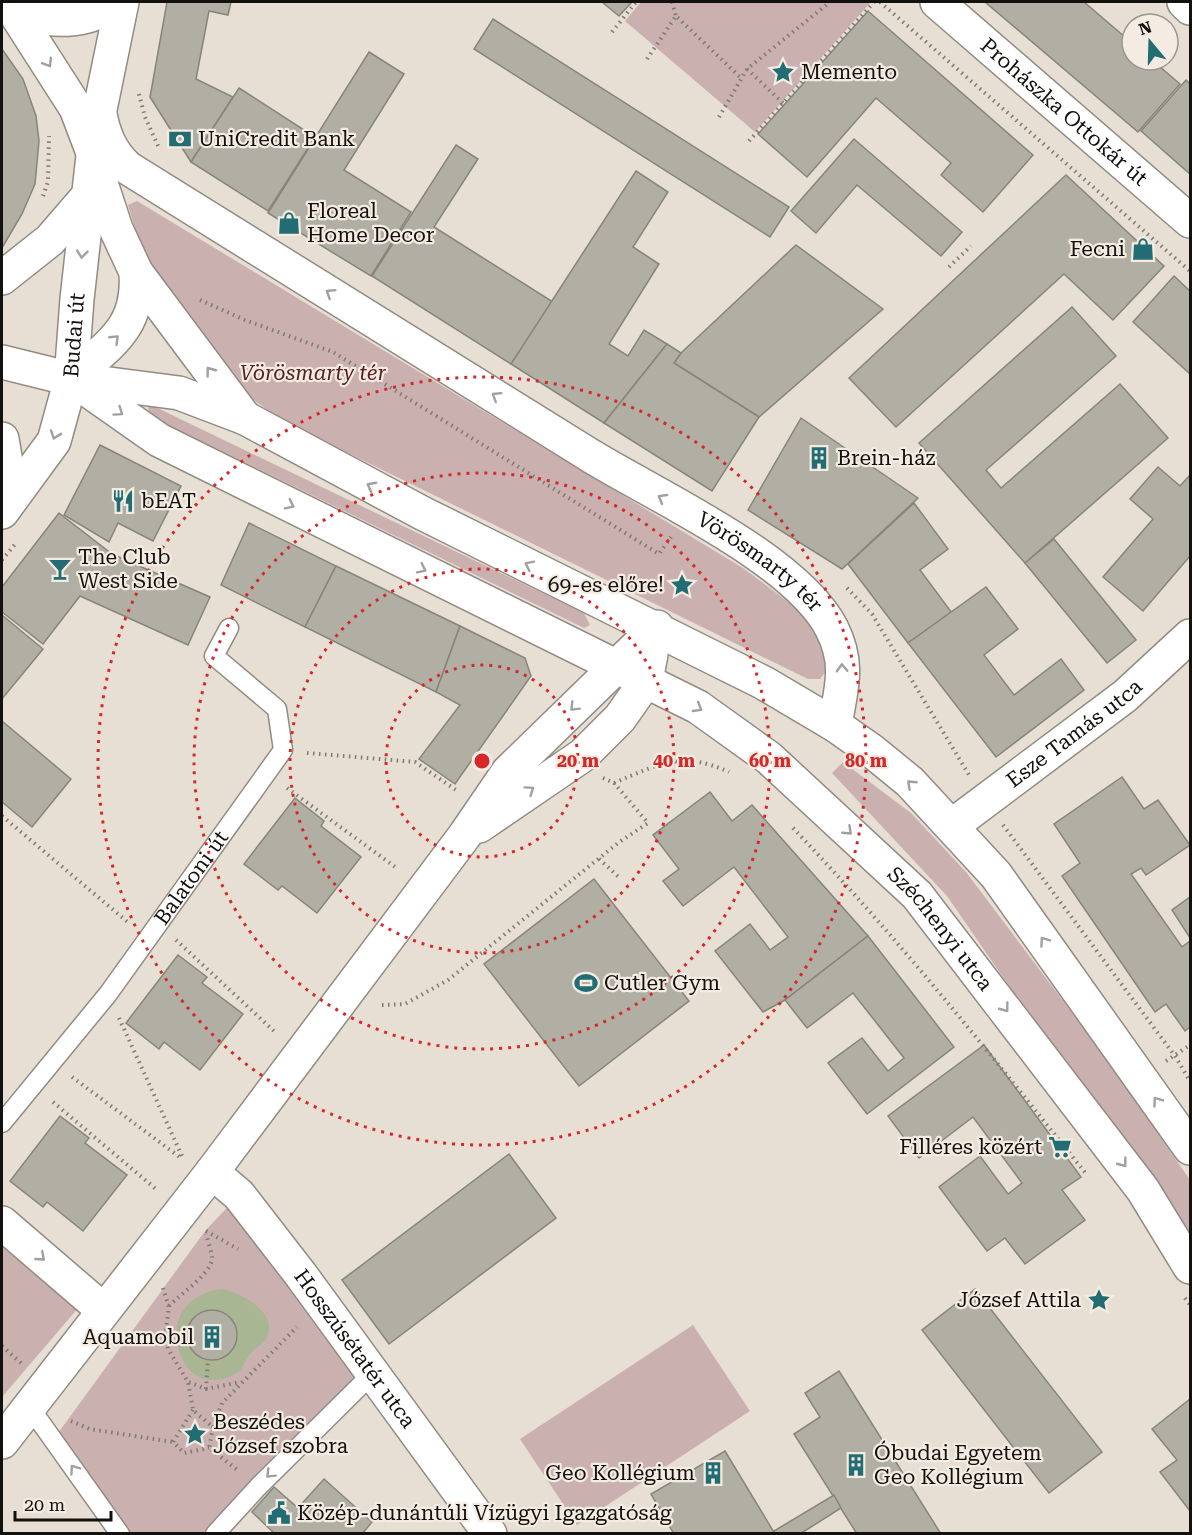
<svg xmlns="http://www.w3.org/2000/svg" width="1192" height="1535" font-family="'Roboto Serif',serif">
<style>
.green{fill:#cab0ae}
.water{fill:#a8b693}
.building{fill:#b1afa4;stroke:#87857a;stroke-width:1.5}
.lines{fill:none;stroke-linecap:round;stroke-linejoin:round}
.lane-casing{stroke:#928b81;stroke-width:21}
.street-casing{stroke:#928b81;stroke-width:36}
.secondary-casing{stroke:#928b81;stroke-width:36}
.path{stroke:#7f7a72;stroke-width:4;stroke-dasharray:1.5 4.5;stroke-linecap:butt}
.lane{stroke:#fff;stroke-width:18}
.street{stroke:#fff;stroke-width:33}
.secondary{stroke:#fff;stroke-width:33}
.oneway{stroke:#a1a09e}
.ring{fill:none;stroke:#d62828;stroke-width:3;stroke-dasharray:3 6}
.labels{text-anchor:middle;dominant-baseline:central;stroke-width:4.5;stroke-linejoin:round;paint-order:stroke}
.poi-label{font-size:21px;fill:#13110d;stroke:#f4ece2;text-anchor:start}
.street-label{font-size:21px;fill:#13110d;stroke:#f4ece2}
.park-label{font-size:21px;font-style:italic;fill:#582221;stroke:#f4ece2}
.centre{fill:#d62828;stroke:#f4ece2;stroke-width:3}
.ring-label{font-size:18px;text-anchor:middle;font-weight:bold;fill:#d62828;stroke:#f4ece2;stroke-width:4.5;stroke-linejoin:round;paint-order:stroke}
</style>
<rect width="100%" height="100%" fill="#e7dfd4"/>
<!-- green -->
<g class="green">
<path d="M641,2H871L755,132L625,21Z"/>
<path d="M137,201L743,568L811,619L825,645L827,670L820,679H808L283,421L251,398L162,284L140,245L128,205Z"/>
<path d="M147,403L584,613L590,625L584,628L150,416Z"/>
<path d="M843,762L911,813L966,872L1094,1042L1190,1180V1233L1078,1086L947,896L832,773Z"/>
<path d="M239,1195L372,1374L215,1533H120L53,1440L205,1231Z"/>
<path d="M2,1247L79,1307L2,1397Z"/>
<path d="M693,1325L750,1411L577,1525L520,1439Z"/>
</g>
<!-- water -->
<path class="water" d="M222,1289C240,1292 279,1313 267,1337C264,1344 256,1347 251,1353C246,1359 244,1367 238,1372C221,1384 196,1383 185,1364C165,1329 181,1294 222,1289Z"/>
<!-- building -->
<g class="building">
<path d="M167,2H231L228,15L209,11L196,79L233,97L191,162L150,97Z"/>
<path d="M602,2H632L619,16Z"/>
<path d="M985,2H1084L1132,43V60H1152L1180,84L1138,132Z"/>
<path d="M868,11L1033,155L983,212L941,175L951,163L876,98L807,177L758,134Z"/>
<path d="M493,19L789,207L770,237L474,49Z"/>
<path d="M2,49L23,79L36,116L39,141L35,184L22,214L2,248Z"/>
<path d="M369,52L404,74L344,170L411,212L371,276L268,213Z"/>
<path d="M1186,80L1190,84V174L1141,131Z"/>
<path d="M239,88L315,137L268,211L191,162Z"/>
<path d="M854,139L962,232L941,256L857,185L816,233L791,211Z"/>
<path d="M456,145L478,159L434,227L553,302L511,364L372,276Z"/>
<path d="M636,171L668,192L633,247L659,264L609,344L628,356L644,330L667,344L604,423L511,364Z"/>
<path d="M1066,175L1164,266L1113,320L1064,274L896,427L849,378Z"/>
<path d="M796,245L883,309L759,417L674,363L681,353Z"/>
<path d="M1174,276L1190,291V374L1133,322Z"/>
<path d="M1072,307L1116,356L986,470L1001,488L1120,384L1168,438L1025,563L919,443Z"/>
<path d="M667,344L681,353L674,363L759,417L712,491L604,423Z"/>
<path d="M801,418L918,498L842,569L748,510Z"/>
<path d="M100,445L181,486L153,541L118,523L109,542L64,515Z"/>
<path d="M1158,467L1180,486L1190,475V556L1143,611L1103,577L1153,519L1130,499Z"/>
<path d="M914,503L948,549L920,570L952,613L908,643L848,564Z"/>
<path d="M59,513L112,554L210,597L188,645L80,596L43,644L2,612V587Z"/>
<path d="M249,523L336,566L305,627L221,585Z"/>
<path d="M1054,539L1136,640L1107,663L1025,563Z"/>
<path d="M336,566L460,626L436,692L305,627Z"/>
<path d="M986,587L1018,629L984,655L1014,695L1061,659L1084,690L996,757L908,643Z"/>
<path d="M2,615L43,649L2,699Z"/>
<path d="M460,626L525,658L531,676L455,784L419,759L460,705L436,692Z"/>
<path d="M2,721L71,779L32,827L2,802Z"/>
<path d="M1122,777L1144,809L1158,800L1190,845L1146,875L1141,868L1131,874L1182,947L1190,941V1027L1185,1031L1166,1004L1155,1012L1062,876L1080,863L1054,824Z"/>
<path d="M710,792L732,821L752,805L868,936L785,1000L763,1012L715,951L750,924L770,950L788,937L734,867L683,906L663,881L679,869L653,835Z"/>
<path d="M295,798L324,821L321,826L361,857L317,913L282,886L278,890L244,864Z"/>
<path d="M594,879L689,1001L579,1086L484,964Z"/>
<path d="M1190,897V938L1172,910Z"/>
<path d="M868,936L954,1047L867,1114L828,1063L862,1038L888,1071L904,1058L853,993L807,1028L785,1000Z"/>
<path d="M178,955L207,977L202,983L243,1014L200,1070L164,1042L159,1049L126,1023Z"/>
<path d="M984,1045L1081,1177L1062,1190L1085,1220L1025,1264L1005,1238L987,1251L939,1187L980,1156L1008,1194L1022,1183L973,1117L919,1158L888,1116Z"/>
<path d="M60,1116L89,1138L85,1143L127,1175L83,1231L47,1202L43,1207L10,1181Z"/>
<path d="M509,1154L556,1218L389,1344L342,1280Z"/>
<path d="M975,1289L1102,1452L1049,1493L922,1330Z"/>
<circle cx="212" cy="1335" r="25"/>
<path d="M839,1371L941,1534H857L794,1434L820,1417L805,1393Z"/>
<path d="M1190,1399V1511L1160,1472L1177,1460L1152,1429Z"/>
<path d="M725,1451L775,1534H674L651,1494Z"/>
<path d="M324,1479L372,1522L362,1534H275L252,1512L274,1487L298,1508Z"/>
<path d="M834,1495L841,1508L800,1534H775L774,1531Z"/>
</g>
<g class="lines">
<!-- lane casing -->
<g class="lane-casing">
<g id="lane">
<path id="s1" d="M2,1123L108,994L283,750L277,709L214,656L229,628"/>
<path d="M29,1406L120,1534"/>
<path d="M215,1534L258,1487L372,1374"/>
</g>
</g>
<!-- street casing -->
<g class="street-casing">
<g id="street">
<path d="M8,2L76,108L92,150"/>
<path d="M1184,2L1190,8"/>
<path d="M17,14C51,20 86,26 113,2"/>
<path id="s2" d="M99,109C103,133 110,152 128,168C283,264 437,360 591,456C658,497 797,560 832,629C850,665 841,688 835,725"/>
<path d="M2,439L12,498"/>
<path d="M2,512L54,441L71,379"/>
<path id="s3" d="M953,825L1125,696L1190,636"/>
<path d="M479,826L583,755L620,718L646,681L651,654"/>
<path id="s4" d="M212,1172L239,1195L301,1275L490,1534"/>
<path d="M2,1223L102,1309"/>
<path d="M2,1442L212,1172L465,835L508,772L657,627"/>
</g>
</g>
<!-- secondary casing -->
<g class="secondary-casing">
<g id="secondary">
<path id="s5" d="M937,2L1190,221"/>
<path d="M96,168L116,229L136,272L245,418"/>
<path d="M2,278L50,240L88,196"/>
<path d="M2,362L71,379L179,393L245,418L422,513L764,683L835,725L872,751L910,782L996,875L1190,1148"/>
<path id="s6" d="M71,379L77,299L96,129L122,2"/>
<path d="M71,379C109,344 140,329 136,272"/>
<path id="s7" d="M75,381L159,440L698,707L769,758L917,895L1143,1190L1190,1267"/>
</g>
</g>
<!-- path -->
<g class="path">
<path d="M672,2L676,16"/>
<path d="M880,2L1190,271"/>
<path d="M612,32L636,2"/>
<path d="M647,59L676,16L740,77"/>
<path d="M747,69L783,103"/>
<path d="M139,94L145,117L159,148"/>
<path d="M719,117L747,69L830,2"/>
<path d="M749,141L874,2"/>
<path d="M43,196L48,182L49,136"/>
<path d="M949,267L971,246"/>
<path d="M200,300L245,320L333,352L659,554L671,537"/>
<path d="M2,560L16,543"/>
<path d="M847,588L872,614L969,775"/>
<path d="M307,753L415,762L456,790"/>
<path d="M603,778L614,783C660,764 680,750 729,772"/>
<path d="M287,788L398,869"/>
<path d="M2,816L130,924"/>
<path d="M1003,825L1175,1056L1190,1081"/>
<path d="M793,828C898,938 992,1056 1087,1175"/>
<path d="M599,859L621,879"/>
<path d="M176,940L275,1032"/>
<path d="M382,1005L405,1004L448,980L618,843L648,823L614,783"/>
<path d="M119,1018L182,1156"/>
<path d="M1166,1061L1190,1045"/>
<path d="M72,1077L181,1158"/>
<path d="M53,1102L157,1190"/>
<path d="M206,1231L238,1249"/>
<path d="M163,1288L169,1307L166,1329L168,1349L188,1382L193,1410L213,1427L209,1448L239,1471"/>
<path d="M1185,1298L1190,1305"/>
<path d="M169,1306C181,1293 213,1273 212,1257C211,1250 208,1241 206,1234"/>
<path d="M2,1346L21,1363"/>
<path d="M189,1382L206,1389L241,1382"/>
<path d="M206,1389L208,1359"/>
<path d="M193,1410L173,1442L184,1453L209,1448"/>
<path d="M71,1421L90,1429L173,1442"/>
<path d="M213,1427L222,1403L297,1327"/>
</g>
<!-- lane -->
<use href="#lane" class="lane"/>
<!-- street -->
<use href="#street" class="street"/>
<!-- secondary -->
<use href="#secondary" class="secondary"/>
</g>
<!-- one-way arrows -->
<defs><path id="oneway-chevron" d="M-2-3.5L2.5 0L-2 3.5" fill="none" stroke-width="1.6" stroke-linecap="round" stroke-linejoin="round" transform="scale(1.5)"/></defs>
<g class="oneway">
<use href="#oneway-chevron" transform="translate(48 63) rotate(58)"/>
<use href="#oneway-chevron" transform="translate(82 254) rotate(96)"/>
<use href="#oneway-chevron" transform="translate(330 293) rotate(-148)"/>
<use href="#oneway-chevron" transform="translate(115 339) rotate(-44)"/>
<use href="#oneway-chevron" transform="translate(210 371) rotate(-127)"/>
<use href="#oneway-chevron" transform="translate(496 396) rotate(-148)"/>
<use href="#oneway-chevron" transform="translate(119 412) rotate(35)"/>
<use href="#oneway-chevron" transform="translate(55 435) rotate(109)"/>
<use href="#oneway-chevron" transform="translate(371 486) rotate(-152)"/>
<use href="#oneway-chevron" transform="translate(662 498) rotate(-150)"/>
<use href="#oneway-chevron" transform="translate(290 505) rotate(26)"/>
<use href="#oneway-chevron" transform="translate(529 565) rotate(-154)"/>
<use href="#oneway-chevron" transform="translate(422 569) rotate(26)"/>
<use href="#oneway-chevron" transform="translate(842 668) rotate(-92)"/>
<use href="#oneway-chevron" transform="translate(574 707) rotate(135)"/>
<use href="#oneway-chevron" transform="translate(698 708) rotate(31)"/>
<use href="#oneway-chevron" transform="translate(911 784) rotate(-137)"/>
<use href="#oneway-chevron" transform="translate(530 790) rotate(-35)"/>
<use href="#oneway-chevron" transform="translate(848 831) rotate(43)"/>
<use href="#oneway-chevron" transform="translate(1044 941) rotate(-125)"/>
<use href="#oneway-chevron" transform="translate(1005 1008) rotate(53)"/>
<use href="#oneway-chevron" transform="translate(1157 1101) rotate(-125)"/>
<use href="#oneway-chevron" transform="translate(1123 1163) rotate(53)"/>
<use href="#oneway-chevron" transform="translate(41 1257) rotate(41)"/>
<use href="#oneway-chevron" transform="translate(74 1469) rotate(-125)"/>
<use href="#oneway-chevron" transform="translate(270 1474) rotate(135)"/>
</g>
<!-- distance rings -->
<g class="ring">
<circle cx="482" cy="761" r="96"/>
<circle cx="482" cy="761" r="192"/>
<circle cx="482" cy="761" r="288"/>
<circle cx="482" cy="761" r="384"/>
</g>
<!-- icons -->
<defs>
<g id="sight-bare" transform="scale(1.8)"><path d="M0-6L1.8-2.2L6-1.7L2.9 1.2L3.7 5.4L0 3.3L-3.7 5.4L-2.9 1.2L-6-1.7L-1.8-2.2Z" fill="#226d74" stroke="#f4ece2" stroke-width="2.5" paint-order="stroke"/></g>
<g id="bank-bare" transform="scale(1.8)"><path d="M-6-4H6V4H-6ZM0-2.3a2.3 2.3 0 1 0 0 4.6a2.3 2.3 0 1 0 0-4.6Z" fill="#226d74" stroke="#f4ece2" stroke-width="2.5" paint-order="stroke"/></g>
<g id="shop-bare" transform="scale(1.8)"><path d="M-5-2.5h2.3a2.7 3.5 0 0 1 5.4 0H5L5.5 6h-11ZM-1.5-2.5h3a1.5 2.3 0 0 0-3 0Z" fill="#226d74" stroke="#f4ece2" stroke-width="2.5" paint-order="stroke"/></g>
<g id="building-bare" transform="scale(1.8)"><path d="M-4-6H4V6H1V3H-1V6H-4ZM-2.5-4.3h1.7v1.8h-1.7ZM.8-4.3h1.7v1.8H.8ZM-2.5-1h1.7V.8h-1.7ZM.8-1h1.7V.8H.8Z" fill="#226d74" stroke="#f4ece2" stroke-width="2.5" paint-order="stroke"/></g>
<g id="restaurant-bare" transform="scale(1.8)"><path d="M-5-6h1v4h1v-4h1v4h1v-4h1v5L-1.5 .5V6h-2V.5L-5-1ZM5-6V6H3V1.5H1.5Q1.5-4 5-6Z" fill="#226d74" stroke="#f4ece2" stroke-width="2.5" paint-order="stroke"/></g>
<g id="bar-bare" transform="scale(1.8)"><path d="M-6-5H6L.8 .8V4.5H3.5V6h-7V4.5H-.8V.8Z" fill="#226d74" stroke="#f4ece2" stroke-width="2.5" paint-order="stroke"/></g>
<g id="stadium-bare" transform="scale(1.8)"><path d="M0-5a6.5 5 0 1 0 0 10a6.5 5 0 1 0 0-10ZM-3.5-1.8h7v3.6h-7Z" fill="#226d74" stroke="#f4ece2" stroke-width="2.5" paint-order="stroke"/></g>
<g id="supermarket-bare" transform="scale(1.8)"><path d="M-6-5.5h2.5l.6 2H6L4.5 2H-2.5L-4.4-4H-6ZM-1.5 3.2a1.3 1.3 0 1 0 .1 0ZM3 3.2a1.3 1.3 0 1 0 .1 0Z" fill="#226d74" stroke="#f4ece2" stroke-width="2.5" paint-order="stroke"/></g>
<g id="civic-bare" transform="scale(1.8)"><path d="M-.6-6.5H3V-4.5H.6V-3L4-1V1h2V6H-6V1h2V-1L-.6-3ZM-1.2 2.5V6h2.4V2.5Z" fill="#226d74" stroke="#f4ece2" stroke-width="2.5" paint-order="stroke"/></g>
</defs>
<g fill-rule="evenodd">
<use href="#sight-bare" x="783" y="72"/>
<use href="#bank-bare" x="180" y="139"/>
<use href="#shop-bare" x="289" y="223"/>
<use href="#shop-bare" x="1143" y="249"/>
<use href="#building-bare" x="819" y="458"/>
<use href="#restaurant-bare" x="123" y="501"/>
<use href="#bar-bare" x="60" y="569"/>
<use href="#sight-bare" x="682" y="585"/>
<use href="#stadium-bare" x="586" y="983"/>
<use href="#supermarket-bare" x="1060" y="1147"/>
<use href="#sight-bare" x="1099" y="1300"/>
<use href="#building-bare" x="212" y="1337"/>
<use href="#sight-bare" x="195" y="1434"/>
<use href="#building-bare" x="856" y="1465"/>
<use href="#building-bare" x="713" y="1473"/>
<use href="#civic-bare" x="279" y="1513"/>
</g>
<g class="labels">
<!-- poi labels -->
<g class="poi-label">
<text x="801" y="72">Memento</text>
<text x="198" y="139">UniCredit Bank</text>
<text x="307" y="211">Floreal<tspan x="307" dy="24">Home Decor</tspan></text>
<text x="1125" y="249" text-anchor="end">Fecni</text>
<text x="837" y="458">Brein-ház</text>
<text x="141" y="501">bEAT</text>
<text x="78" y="557">The Club<tspan x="78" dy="24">West Side</tspan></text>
<text x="664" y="585" text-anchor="end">69-es előre!</text>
<text x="604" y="983">Cutler Gym</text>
<text x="1042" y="1147" text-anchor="end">Filléres közért</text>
<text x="1081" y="1300" text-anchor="end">József Attila</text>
<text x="194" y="1337" text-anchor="end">Aquamobil</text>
<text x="213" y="1422">Beszédes<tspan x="213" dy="24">József szobra</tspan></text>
<text x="874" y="1453">Óbudai Egyetem<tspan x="874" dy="24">Geo Kollégium</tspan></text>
<text x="695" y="1473" text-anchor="end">Geo Kollégium</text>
<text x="297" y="1513">Közép-dunántúli Vízügyi Igazgatóság</text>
</g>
<!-- street labels -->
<g class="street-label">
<text stroke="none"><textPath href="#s5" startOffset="168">Prohászka Ottokár út</textPath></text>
<text stroke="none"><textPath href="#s6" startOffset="44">Budai út</textPath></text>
<text stroke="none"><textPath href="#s2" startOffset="812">Vörösmarty tér</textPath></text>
<text stroke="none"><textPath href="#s3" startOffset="152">Esze Tamás utca</textPath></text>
<text stroke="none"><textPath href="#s1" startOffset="310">Balatoni út</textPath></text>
<text stroke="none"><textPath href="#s7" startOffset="1034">Széchenyi utca</textPath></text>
<text stroke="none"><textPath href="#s4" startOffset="228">Hosszúsétatér utca</textPath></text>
</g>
<!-- park labels -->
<g class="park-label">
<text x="313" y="373">Vörösmarty tér</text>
</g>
</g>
<circle cx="482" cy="761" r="9" class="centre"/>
<g class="ring-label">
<text x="578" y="767">20 m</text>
<text x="674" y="767">40 m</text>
<text x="770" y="767">60 m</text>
<text x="866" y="767">80 m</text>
</g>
<!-- border -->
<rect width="1192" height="1535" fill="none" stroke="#13110d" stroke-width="6"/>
<!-- north arrow -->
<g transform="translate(1150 42) rotate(341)"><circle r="28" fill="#f4ece2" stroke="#9a948d" stroke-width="1.5"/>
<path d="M0-4.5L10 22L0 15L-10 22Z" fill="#226d74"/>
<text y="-9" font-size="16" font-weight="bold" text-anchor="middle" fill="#13110d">N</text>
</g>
<!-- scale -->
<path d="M15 1511v9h96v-9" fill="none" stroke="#13110d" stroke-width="3"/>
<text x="24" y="1511" font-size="18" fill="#13110d" stroke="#f4ece2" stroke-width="4.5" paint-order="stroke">20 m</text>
</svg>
